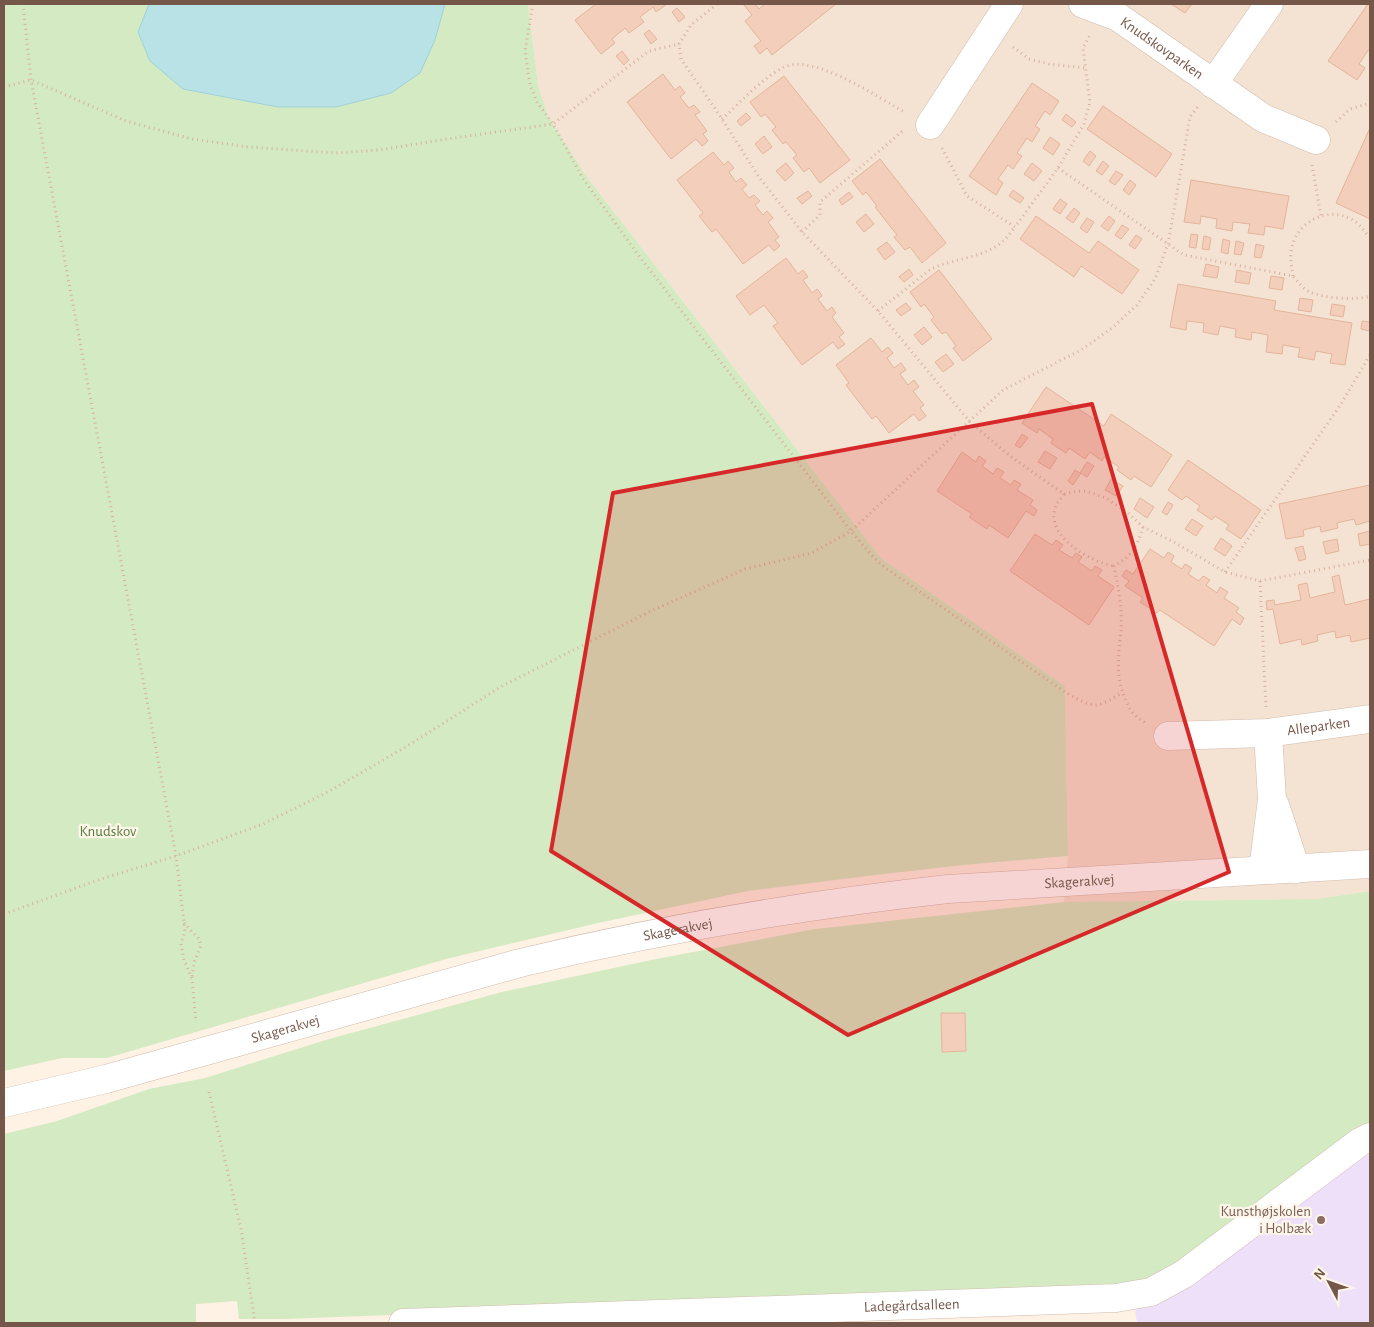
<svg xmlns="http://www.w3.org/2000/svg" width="1374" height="1327" font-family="'Alegreya Sans',sans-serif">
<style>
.residential{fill:#f4e3d2}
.education{fill:#efe0f9}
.green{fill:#d4eac2}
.water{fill:#b8e2e6;stroke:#9ed2d8}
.building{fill:#f2cebb;stroke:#e5b49b}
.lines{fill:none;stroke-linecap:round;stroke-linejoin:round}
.minor-casing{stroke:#d0bbad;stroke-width:29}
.tertiary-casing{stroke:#d0bbad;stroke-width:29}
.path{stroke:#d7b19e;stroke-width:3;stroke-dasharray:1 4;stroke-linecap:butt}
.minor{stroke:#fff;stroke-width:28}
.tertiary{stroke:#fff;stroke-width:28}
.marked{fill:#d62828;fill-opacity:0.2;stroke:#d62828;stroke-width:4;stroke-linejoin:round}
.education-dot{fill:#8d6e63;stroke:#fff6ea;stroke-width:2}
.labels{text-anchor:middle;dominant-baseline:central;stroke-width:4.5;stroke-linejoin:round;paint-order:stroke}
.street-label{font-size:15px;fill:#755749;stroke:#fff6ea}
.park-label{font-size:15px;fill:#547b41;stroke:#fff6ea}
.education-label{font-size:15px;fill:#785e54;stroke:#fff6ea;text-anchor:end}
</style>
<rect width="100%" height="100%" fill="#fdf2e3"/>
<!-- residential -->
<path class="residential" d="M528,4H1370V891L1317,899L1064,902L1068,856L1065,686L881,558L587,177L548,116L538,85Z"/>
<!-- education -->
<path class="education" d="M1370,1147V1323H1137L1135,1310L1178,1290Z"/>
<!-- green -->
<g class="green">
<path d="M4,4H528L538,85L548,116L587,177L881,558L1065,686L1068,856L963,865L867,876L748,891L598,923L446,959L107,1058H62L4,1071Z"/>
<path d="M1370,891V1125L1180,1271L1122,1286L1046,1290L285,1319H239L237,1301L196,1304V1323H4V1134L57,1121L149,1089L205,1078L329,1039L502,992L651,960L815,929L1064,902L1317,899Z"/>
</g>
<!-- water -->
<path class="water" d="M149,4H445L435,40L420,73L391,93L336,107H278L183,89L150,61L138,32Z"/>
<!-- building -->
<g class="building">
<path d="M596,4H667L656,12L653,7L640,17L644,22L629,33L625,28L612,39L615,43L601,54L575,20Z"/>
<path d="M743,4H755L759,9L765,4H836L772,55L767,48L760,54L754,46L761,41L745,21L752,15Z"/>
<path d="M1171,4H1192L1185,13Z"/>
<path d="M1368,4H1370V50L1369,49L1359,64L1365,68L1357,80L1328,61Z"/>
<path d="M677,8L685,17L679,22L672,12Z"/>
<path d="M649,30L657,39L651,44L644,34Z"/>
<path d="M622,51L629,60L624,65L616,56Z"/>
<path d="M663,74L675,90L680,86L685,93L680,97L689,108L694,105L700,112L695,115L707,131L703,134L708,141L702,146L696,139L671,159L627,102Z"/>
<path d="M784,76L850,160L820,183L809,168L804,172L793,158L797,155L786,142L783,144L772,130L776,127L765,114L761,117L750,102Z"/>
<path d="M1032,83L1059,101L1050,115L1045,111L1035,126L1040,129L1032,142L1027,138L1017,153L1022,156L1013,169L1008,165L998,179L1003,183L996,195L969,176Z"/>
<path d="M1103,106L1172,154L1156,177L1087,129Z"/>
<path d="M746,113L751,118L741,126L737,121Z"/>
<path d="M1066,114L1076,122L1072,127L1062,120Z"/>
<path d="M1370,128V219L1336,203Z"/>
<path d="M764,136L772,147L763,154L755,144Z"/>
<path d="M1050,137L1060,144L1053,155L1043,148Z"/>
<path d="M1090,151L1096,156L1089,166L1083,161Z"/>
<path d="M713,152L724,165L728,161L734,168L729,172L736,182L741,178L747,185L742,189L749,198L754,195L760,201L755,205L763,215L767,211L773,218L768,222L779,237L775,240L780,246L774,251L769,245L743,264L716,229L712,232L699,216L703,213L677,180Z"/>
<path d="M880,159L946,243L922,263L910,247L905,250L894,237L897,235L875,207L877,206L866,192L863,195L852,181Z"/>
<path d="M1103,161L1109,166L1102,175L1096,171Z"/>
<path d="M786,163L794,173L785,181L776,171Z"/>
<path d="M1032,163L1042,171L1034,181L1024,174Z"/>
<path d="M1116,171L1123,175L1115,185L1109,181Z"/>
<path d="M1130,180L1136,185L1129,195L1123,190Z"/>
<path d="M1191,180L1289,196L1283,229L1265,226L1264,235L1248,233L1250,224L1233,222L1232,231L1216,228L1217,219L1201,216L1200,224L1184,222Z"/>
<path d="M1013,190L1024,198L1020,203L1009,196Z"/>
<path d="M808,191L812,196L802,204L797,198Z"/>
<path d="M849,192L853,197L842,205L839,200Z"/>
<path d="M1060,199L1067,204L1060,214L1053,209Z"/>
<path d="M1074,208L1080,213L1073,223L1066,218Z"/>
<path d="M866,214L874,224L864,232L856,222Z"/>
<path d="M1036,216L1089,253L1098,241L1139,270L1122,294L1081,266L1074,277L1020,239Z"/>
<path d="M1109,216L1115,221L1108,231L1101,226Z"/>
<path d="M1087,218L1094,222L1087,233L1080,228Z"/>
<path d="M1122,225L1129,229L1121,239L1115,235Z"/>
<path d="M1191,234L1198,235L1196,248L1189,247Z"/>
<path d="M1136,235L1142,239L1135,249L1129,245Z"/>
<path d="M1204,236L1211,238L1209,250L1202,249Z"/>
<path d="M1223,239L1230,241L1228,254L1221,252Z"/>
<path d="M1236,241L1244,243L1241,255L1234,254Z"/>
<path d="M887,242L895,252L885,260L877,249Z"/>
<path d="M1256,244L1264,246L1261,258L1254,257Z"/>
<path d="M786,258L798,274L803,270L808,277L803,280L812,293L817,289L819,291L822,296L818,299L827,311L832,307L836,313L832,317L844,333L839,337L845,344L838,349L833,342L802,365L773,326L778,323L764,305L750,315L736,296Z"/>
<path d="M1206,264L1219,267L1217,278L1203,276Z"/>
<path d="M909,269L913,275L904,282L899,277Z"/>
<path d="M939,270L992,339L963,361L953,348L956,346L946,332L942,334L931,320L934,317L924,304L921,307L910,292Z"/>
<path d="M1237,270L1251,273L1249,284L1235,282Z"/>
<path d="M1271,276L1284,278L1282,290L1269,288Z"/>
<path d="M1178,284L1276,301L1274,310L1352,323L1345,365L1330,363L1332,354L1316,351L1314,360L1298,357L1300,348L1283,345L1282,354L1266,352L1268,335L1252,332L1251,340L1235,337L1236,329L1220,326L1218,335L1203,332L1204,323L1187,321L1186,330L1170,327Z"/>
<path d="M1300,298L1313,300L1311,312L1298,310Z"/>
<path d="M906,303L911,309L901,316L896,310Z"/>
<path d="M1332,304L1345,306L1343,317L1330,315Z"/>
<path d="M1362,321L1370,322V331L1361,329Z"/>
<path d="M924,327L932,337L922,345L914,335Z"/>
<path d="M871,338L882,352L888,347L893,353L887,358L894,368L901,363L906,370L900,374L908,385L914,380L919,387L913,391L924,405L920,408L926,416L919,421L914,414L889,433L876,416L872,419L846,385L849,383L836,365Z"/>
<path d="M946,354L954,364L943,372L935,362Z"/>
<path d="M1046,387L1104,426L1111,414L1172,455L1151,487L1134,476L1131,480L1117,470L1119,467L1104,457L1102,461L1090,452L1085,459L1069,448L1066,453L1051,443L1053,439L1039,429L1037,433L1022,423Z"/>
<path d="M1022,434L1028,438L1020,448L1015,445Z"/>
<path d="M1045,451L1057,458L1050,469L1038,462Z"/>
<path d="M962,452L976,462L979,456L986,461L982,466L993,474L997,468L1004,472L1000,478L1011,485L1014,480L1021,484L1017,490L1033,500L1030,505L1037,510L1034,516L1026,511L1008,538L989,525L987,529L969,517L972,514L937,491Z"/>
<path d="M1188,460L1261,510L1241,539L1226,529L1229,525L1215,516L1212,520L1197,510L1200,506L1186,496L1182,500L1168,490Z"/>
<path d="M1087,462L1094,466L1087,477L1081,473L1073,485L1068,481L1075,470L1080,473Z"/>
<path d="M1111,479L1123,486L1116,496L1105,490Z"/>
<path d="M1370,485V521L1356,525L1354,519L1337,523L1338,528L1321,532L1320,526L1303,530L1304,536L1286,539L1279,504Z"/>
<path d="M1140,498L1154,507L1147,518L1134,509Z"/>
<path d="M1168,502L1173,505L1167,515L1162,512Z"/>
<path d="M1192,519L1203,526L1196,536L1185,529Z"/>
<path d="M1370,531V544L1360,546L1358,534Z"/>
<path d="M1035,534L1052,545L1056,540L1063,545L1059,550L1072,558L1076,553L1082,557L1078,562L1092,571L1095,566L1102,570L1098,576L1114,587L1089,625L1010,571Z"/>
<path d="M1221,538L1232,546L1225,556L1214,549Z"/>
<path d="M1337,539L1339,551L1326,554L1323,542Z"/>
<path d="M1303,546L1306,559L1299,561L1295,548Z"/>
<path d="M1150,549L1164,558L1168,552L1174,556L1171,562L1182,569L1185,564L1192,568L1188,574L1199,581L1203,576L1210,580L1206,585L1217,593L1220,587L1228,592L1224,598L1239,608L1236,612L1244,618L1240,625L1232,619L1214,646L1160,610L1157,613L1140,602L1143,598L1125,586L1129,581L1122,576L1126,570L1133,574Z"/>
<path d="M1339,575L1345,605L1370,599V638L1351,642L1350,635L1336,638L1335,631L1317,635L1318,641L1302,645L1301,639L1280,644L1273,609L1267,610L1266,601L1274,600L1275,605L1301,600L1298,585L1307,583L1310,598L1335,592L1332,577Z"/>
<path d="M941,1013H965L966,1051L942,1052Z"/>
</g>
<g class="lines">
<!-- minor casing -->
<g class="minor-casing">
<g id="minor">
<path id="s1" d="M1083,4L1118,17L1263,118L1316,140"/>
<path d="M1213,84L1269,4"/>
<path d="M930,125L1009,4"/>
<path id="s2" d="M1168,736L1268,733L1370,719"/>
<path d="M1275,805L1296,869"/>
<path d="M1263,870L1272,799L1268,733"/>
<path id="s3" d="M403,1323L1116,1298L1151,1292L1184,1274L1360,1142L1370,1137"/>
</g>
</g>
<!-- tertiary casing -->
<g class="tertiary-casing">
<g id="tertiary">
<path id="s4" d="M4,1103L106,1079L520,963C661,929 804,905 948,889L1370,864"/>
</g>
</g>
<!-- path -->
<g class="path">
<path d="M23,4L31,80L176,856L185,931L181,944L184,960L192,979L196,1022"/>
<path d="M533,4L525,51L530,85L537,102L553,124L582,177L636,252L851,531L874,558L887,569L1046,679C1056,686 1084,706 1096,705C1105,704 1114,697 1122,693"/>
<path d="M717,4L691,25L679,44L681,59L722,119L759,177L802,232L878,311L970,422L1010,456L1064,494L1078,491H1086L1106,498L1128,513L1143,527L1172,541L1225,572L1260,581L1370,560"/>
<path d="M1013,47L1029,59L1049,64L1085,68"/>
<path d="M4,87L31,80L126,121L192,139L248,147L336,153L379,150L447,139L553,124L649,51L679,44"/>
<path d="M722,119C740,103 762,78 784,67C813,53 879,98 906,113"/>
<path d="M1336,122L1350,109L1370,103"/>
<path d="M942,148L967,196L1015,227L1058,168L1084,124L1090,102L1083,48L1090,35"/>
<path d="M1312,165L1321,216"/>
<path d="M1058,168L1184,255L1293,276C1298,282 1303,289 1310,292C1322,298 1358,301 1370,296"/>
<path d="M802,232L820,215V202L905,129"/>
<path d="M1293,276C1292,268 1290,260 1291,252C1295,222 1327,205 1353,220C1360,224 1364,232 1370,237"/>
<path d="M878,311L931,269C954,258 981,259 1002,242C1007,238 1011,232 1015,227"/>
<path d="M1064,494C1061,499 1057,502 1055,508C1046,537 1091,562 1113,566"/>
<path d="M1143,527C1137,547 1132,556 1114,566C1117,582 1120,597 1121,612C1123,645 1111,668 1126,701C1130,711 1136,718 1146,723"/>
<path d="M1225,572L1341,404L1370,355"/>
<path d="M1260,581L1266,708"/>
<path d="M4,914L101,879L176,856L263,824L326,793L409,745L502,686L651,611L745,569L812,553L851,531L1003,390L1081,350L1112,328L1137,305L1155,279L1168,244L1190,117L1199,105"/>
<path d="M184,923L199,939L201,946L194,962L192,979"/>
<path d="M209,1092L241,1229L255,1323"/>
</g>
<!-- minor -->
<use href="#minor" class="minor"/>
<!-- tertiary -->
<use href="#tertiary" class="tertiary"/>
</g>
<!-- marked area -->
<path class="marked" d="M1092,404L1229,872L848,1035L551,851L613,493Z"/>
<!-- markers -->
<circle class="education-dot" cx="1321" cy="1220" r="5"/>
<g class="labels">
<!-- street labels -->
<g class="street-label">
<text stroke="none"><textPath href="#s1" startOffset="91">Knudskovparken</textPath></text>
<text stroke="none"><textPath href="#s2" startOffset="151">Alleparken</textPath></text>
<text stroke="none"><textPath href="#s4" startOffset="1101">Skagerakvej</textPath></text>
<text stroke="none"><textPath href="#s4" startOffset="696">Skagerakvej</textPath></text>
<text stroke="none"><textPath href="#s4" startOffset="291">Skagerakvej</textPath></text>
<text stroke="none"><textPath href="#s3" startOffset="509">Ladegårdsalleen</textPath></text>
</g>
<!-- park labels -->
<g class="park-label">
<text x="108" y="831">Knudskov</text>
</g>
<!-- education labels -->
<g class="education-label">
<text x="1311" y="1211">Kunsthøjskolen<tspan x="1311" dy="17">i Holbæk</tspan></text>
</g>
</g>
<!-- border -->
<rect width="1374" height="1327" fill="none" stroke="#755749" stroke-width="10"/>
<!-- north arrow -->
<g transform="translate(1329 1282) rotate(311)" stroke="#fff6ea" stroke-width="4" paint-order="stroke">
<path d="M0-4L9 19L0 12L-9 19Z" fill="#755749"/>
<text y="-8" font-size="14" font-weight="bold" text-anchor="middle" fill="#755749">N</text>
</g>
</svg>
